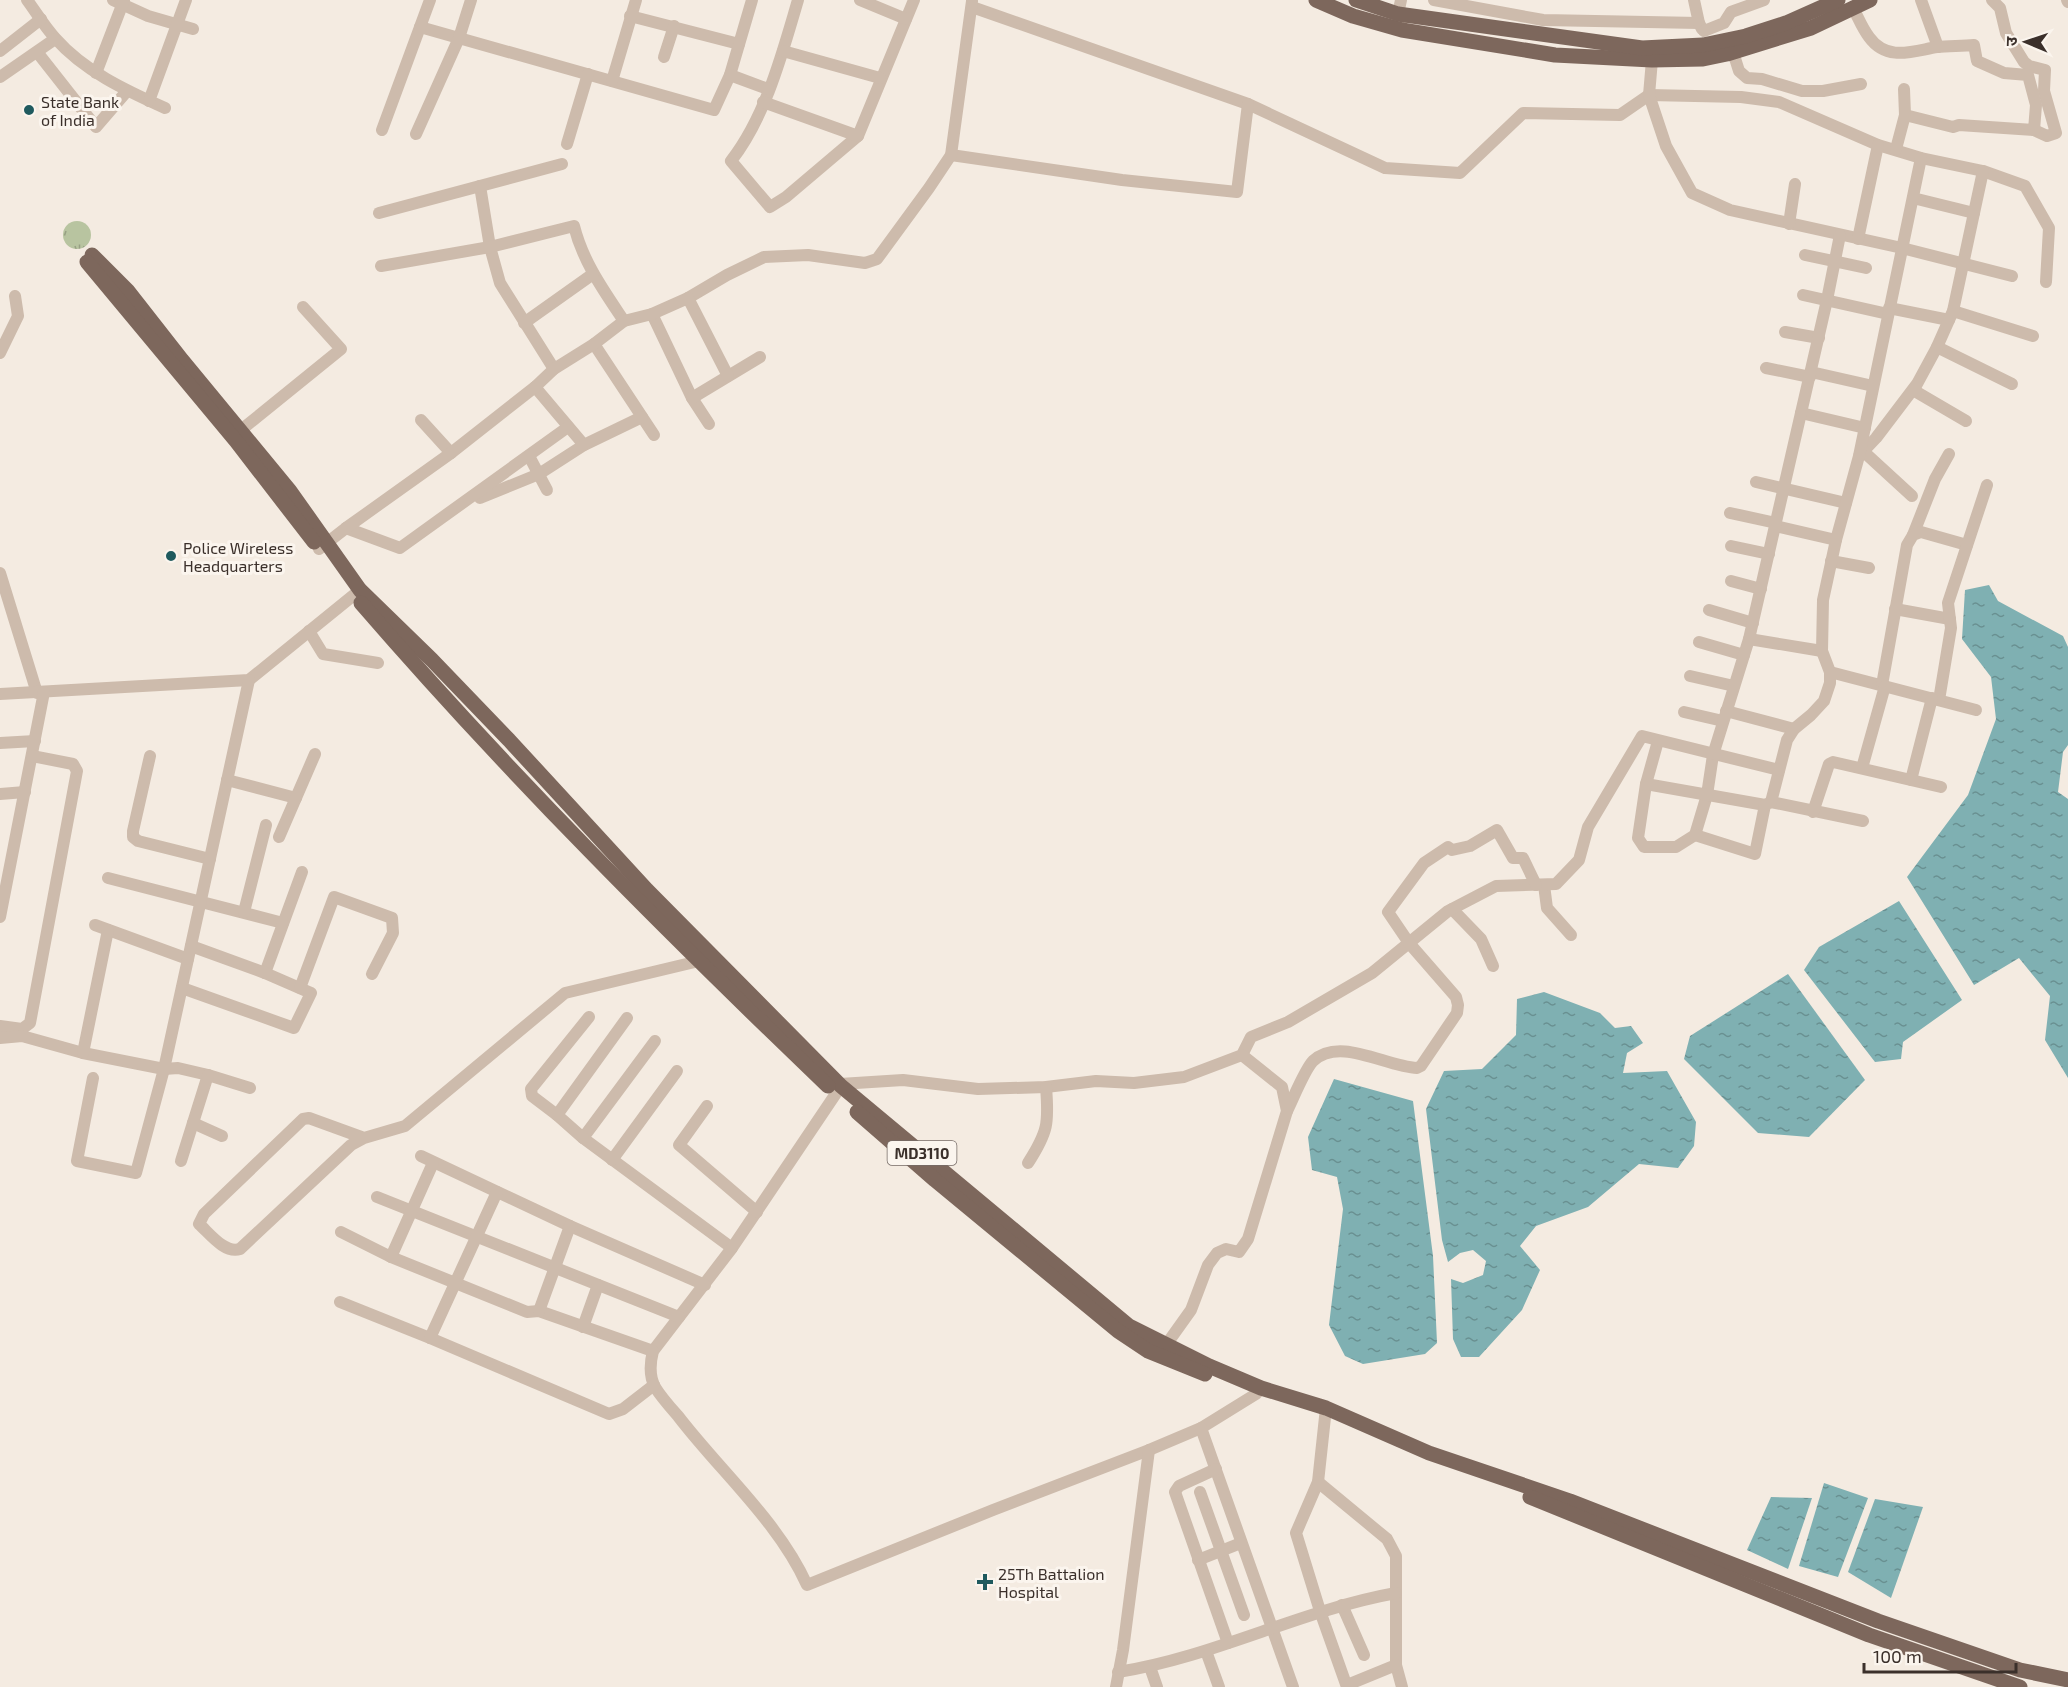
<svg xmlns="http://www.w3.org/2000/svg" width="2068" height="1687" font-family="'Exo 2','Noto Sans Devanagari',sans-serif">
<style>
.grass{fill:url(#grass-tufts)}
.water{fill:url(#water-ripples)}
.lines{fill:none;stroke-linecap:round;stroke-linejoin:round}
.minor{stroke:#cdbbac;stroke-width:12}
.major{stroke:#7d675c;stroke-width:15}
.poi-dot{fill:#1f5a5e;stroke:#fbf5ee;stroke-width:2}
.labels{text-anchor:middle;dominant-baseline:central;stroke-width:6;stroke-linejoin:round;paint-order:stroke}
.shield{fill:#fbf5ee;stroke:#756b66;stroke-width:1.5}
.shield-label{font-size:15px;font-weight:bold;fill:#3b302b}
.poi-label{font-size:16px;fill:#3b302b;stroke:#fbf5ee;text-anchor:start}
</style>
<defs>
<pattern id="grass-tufts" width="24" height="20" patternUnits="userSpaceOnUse" patternTransform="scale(1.5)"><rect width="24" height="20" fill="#b8c4a0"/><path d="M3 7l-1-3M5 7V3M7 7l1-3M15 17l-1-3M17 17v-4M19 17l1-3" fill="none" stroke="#97a083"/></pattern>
<pattern id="water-ripples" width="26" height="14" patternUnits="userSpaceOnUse" patternTransform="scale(1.5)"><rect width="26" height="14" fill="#7fb0b2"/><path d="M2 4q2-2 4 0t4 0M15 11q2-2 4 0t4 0" fill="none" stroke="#699091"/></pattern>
</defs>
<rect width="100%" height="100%" fill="#f4ebe1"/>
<!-- grass -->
<circle class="grass" cx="77" cy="235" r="14"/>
<!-- water -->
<g class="water">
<path d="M1989,585L1998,601L2063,636L2068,647V745L2063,752L2058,792L2068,799V1078L2045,1040L2050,996L2019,958L1974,985L1907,877L1968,795L1996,719L1991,677L1962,639L1965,590Z"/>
<path d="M1899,901L1962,1000L1903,1042L1901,1059L1875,1062L1804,970L1819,947Z"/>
<path d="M1788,974L1865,1080L1809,1137L1758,1133L1684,1059L1690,1036Z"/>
<path d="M1544,992L1600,1013L1615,1028L1631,1026L1643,1043L1627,1053L1623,1073L1667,1071L1696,1122L1694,1146L1678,1168L1639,1164L1588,1207L1536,1226L1520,1246L1540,1270L1522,1310L1479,1357H1461L1453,1339L1451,1279L1463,1283L1483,1275L1486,1261L1473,1250L1460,1253L1448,1262L1442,1240L1426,1109L1444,1071L1482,1069L1516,1035L1517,999Z"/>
<path d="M1334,1079L1413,1101L1433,1256L1437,1343L1425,1354L1363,1364L1345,1356L1329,1325L1343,1209L1337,1177L1312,1170L1308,1137Z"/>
<path d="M1824,1483L1868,1498L1838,1577L1799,1566Z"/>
<path d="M1771,1497L1812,1498L1788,1569L1747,1550Z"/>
<path d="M1875,1499L1923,1507L1891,1598L1848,1572Z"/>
</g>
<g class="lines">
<!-- minor -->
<g class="minor">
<path d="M27,0C36,12 44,26 55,38C84,71 125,90 165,108"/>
<path d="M113,0L148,16L193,29"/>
<path d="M798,0C782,54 766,116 731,161L770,207L786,197L858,136L914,0"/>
<path d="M860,0L906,19"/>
<path d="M1434,0L1543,20L1699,23"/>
<path d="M1694,0L1699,23L1702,29"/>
<path d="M1921,0L1938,47"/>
<path d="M1992,0L2000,8L2006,33L2024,62L2029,66L2045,70L2044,91L2056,133L2047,136L2034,130"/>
<path d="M2067,0L2068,2"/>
<path d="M972,7L1248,104L1385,168L1460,173L1523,113L1620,115L1649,95L1741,97L1779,102L1878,145L1921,158L1983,171L2025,186L2049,228L2046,282"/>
<path d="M1853,8C1858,17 1862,28 1869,37C1887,62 1913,51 1937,47C1949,46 1962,46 1974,45L1977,61L2004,73L2028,75L2036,105L2034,130L1959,125L1953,127L1905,115"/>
<path d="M630,16L739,44"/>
<path d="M1401,23L1398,14L1401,0"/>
<path d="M420,27L714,110L730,75L752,0"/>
<path d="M1704,31L1724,23L1731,12L1764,0"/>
<path d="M0,51L41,19"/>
<path d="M783,51L880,78"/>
<path d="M37,52L96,127L127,91"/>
<path d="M1733,52L1739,71L1747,78L1762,79L1802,91H1823L1861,84"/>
<path d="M664,57L674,26"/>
<path d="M1652,60L1649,95L1666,146L1692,193L1730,210L1902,248L2012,276"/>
<path d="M96,73L124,0"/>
<path d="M730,75L768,89"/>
<path d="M0,77L55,39"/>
<path d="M612,81L636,0"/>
<path d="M149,101L186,0"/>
<path d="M763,102L858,136"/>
<path d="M382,130L430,0"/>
<path d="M416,134L459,38L471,0"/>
<path d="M567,144L588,74"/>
<path d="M1896,149L1905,115L1904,89"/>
<path d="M951,155L1122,180L1237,192L1248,104"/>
<path d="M480,186L490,247L500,283L554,369"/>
<path d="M1913,198L1974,213"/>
<path d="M379,213L562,164"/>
<path d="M1789,224L1795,184"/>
<path d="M1858,239L1878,145"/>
<path d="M1805,255L1866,268"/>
<path d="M381,266L490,247L574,226C583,262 604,291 624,321"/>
<path d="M1803,295L1888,314"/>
<path d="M688,298L727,275L764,257L808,255L865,263L877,259L929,188L951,155L972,1"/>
<path d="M1889,308L1949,320"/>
<path d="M1953,311L2033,336"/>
<path d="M652,314L692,398L709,424"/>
<path d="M524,323L593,274"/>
<path d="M1785,332L1819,338"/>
<path d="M594,344L654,435"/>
<path d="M1937,347L2012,384"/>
<path d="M0,353L18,316L15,296"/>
<path d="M1766,368L1810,377"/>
<path d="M1811,372L1873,386"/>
<path d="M535,387L584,445"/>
<path d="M1913,390L1966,421"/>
<path d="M692,398L760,357"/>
<path d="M1801,413L1865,428"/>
<path d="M421,420L451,453"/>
<path d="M238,437L241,430L341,349L303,307"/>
<path d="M1864,452L1912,496"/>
<path d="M529,456L547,490"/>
<path d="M1859,456L1876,438L1917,384L1937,347L1953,311L1983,171"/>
<path d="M1756,482L1846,503"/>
<path d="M480,498L539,474L584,445L642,417"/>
<path d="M1730,513L1776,523"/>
<path d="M1775,526L1836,540"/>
<path d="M346,528L400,548L568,427"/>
<path d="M1913,535L1935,479L1949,454"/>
<path d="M1731,546L1769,554"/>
<path d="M319,549L346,528L451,453L535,387L554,369L594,344L624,321L652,314L688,298L728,376"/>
<path d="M1831,561L1869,568"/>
<path d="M0,573L37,693"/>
<path d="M1731,581L1761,589"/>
<path d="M1895,609L1950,619"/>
<path d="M1709,610L1753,623"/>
<path d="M309,631L323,654L378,663"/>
<path d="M1749,639L1822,651"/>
<path d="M1699,642L1744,655"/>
<path d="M1830,672L1976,710"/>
<path d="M1690,676L1734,686"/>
<path d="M1882,685L1907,545L1913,535L1921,532L1967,545"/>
<path d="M0,694L249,680L360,590"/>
<path d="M1939,700L1951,628L1948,603L1987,485"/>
<path d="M1726,711L1794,729"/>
<path d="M1684,712L1723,721"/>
<path d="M1658,741L1646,784L1638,838L1644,847H1676L1695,835L1707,795L1713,755L1749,639L1827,300L1840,235"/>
<path d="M0,743L35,741"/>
<path d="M150,756L133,831V837L138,841L210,859"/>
<path d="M1862,768L1885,686"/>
<path d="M227,780L296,798"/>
<path d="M1911,780L1932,698"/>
<path d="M1646,784L1765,805"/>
<path d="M0,794L25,792"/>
<path d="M1771,802L1863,821"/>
<path d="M1813,812L1829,764L1833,762L1941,787"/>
<path d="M1695,835L1755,854L1765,805L1771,802L1787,740L1794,729L1811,715L1824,701L1830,683V672L1822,651L1823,600L1836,540L1859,456L1921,158"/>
<path d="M279,837L315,754"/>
<path d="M108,878L283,923"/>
<path d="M1544,885L1547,908L1571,935"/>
<path d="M1452,909L1481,939L1493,966"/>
<path d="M244,912L266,825"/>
<path d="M0,917L44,692"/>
<path d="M95,925L188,959"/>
<path d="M265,973L302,872"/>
<path d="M182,988L294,1028L311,993L265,973L191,946"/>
<path d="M300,988L334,897L392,918L393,933L372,974"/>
<path d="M0,1026L22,1029L30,1023L77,771L73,764L32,756"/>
<path d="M0,1038L22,1036L83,1053L164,1069L178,1068L208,1075L250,1088"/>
<path d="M655,1041L583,1138L732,1248"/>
<path d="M83,1053L108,930"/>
<path d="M93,1078L77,1161L136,1173L164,1069L249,680"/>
<path d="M840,1084L903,1080L978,1089L1046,1087L1096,1081L1134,1083L1184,1077L1242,1055L1251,1037L1288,1022L1372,973L1448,911L1496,886L1556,884L1579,860L1588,827L1642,736L1779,770"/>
<path d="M841,1086L732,1248L653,1351C650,1363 649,1376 655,1387C661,1397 670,1407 678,1416C720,1471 778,1521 807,1585L993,1510L1149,1450L1201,1428L1256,1394L1261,1388"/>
<path d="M707,1106L679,1145L757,1212"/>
<path d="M1287,1111C1293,1099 1305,1069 1313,1061C1340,1036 1386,1067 1417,1068L1421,1066L1457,1013L1458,1005L1456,997L1409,943L1388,912L1424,863L1448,847L1452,850L1470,846L1497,830L1513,858H1523L1536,885"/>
<path d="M557,1115L532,1096L531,1089L589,1017"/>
<path d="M193,1123L222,1136"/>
<path d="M364,1138L309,1118L303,1119L204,1214L199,1224C210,1234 225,1254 240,1249L351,1145L364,1138L405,1126L565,993L699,961"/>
<path d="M583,1138L557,1115L627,1018"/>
<path d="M421,1156L570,1226L705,1285"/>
<path d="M612,1160L677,1071"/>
<path d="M181,1161L208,1075"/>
<path d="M1028,1163C1048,1132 1049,1123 1046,1087"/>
<path d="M377,1197L679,1317"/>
<path d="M341,1232L391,1257L527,1312L539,1311L653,1351"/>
<path d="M391,1257L433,1163"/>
<path d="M340,1302L430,1338L609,1414L623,1409L654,1385"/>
<path d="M539,1311L570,1226"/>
<path d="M583,1327L598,1285"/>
<path d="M430,1338L497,1192"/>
<path d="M1166,1345L1191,1310L1208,1265L1217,1253L1226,1249L1239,1252L1248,1239L1287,1111L1282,1087L1242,1055"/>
<path d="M1326,1408L1318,1482L1296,1533L1320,1611L1347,1687"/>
<path d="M1201,1428L1293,1687"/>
<path d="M1216,1469L1179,1486L1175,1492L1228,1643"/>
<path d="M1318,1482L1387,1539L1396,1556V1665L1402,1687"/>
<path d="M1200,1492L1244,1615"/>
<path d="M1198,1560L1241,1543"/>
<path d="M1342,1605L1364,1655"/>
<path d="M1206,1651L1219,1687"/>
<path d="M1150,1667L1157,1687"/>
<path d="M1118,1672C1214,1657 1301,1610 1396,1593"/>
<path d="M1347,1685L1396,1665"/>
<path d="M1116,1687L1123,1650L1149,1450"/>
</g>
<!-- major -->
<g class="major">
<path d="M1316,0L1353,16L1402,30L1555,55L1652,60L1703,59L1727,54L1811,28L1870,0"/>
<path d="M1356,0L1398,14L1642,48L1703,45L1746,36L1786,23L1838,0"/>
<path d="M92,255L128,291L182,360L290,491L360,590L432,660L509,740L647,890L841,1086L1129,1326L1209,1366L1261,1388L1326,1408L1429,1453L1570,1501L1878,1621L2020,1670L2068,1680"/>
<path d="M87,262L236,441L314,542"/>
<path d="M361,603C508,773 666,931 828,1086"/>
<path d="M857,1112L935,1180L1118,1331L1148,1351L1205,1374"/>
<path d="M1530,1497L1869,1635L2020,1687"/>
</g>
</g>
<!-- markers -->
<g class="poi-dot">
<circle cx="29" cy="110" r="6"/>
<circle cx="171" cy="556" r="6"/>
<path d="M982 1573h6v6h6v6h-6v6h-6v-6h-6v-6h6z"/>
</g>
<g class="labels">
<!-- shield labels -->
<rect class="shield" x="887.5" y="1141" width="69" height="24" rx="4.5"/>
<g class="shield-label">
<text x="922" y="1153">MD3110</text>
</g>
<!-- poi labels -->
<g class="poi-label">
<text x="41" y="101">State Bank<tspan x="41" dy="18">of India</tspan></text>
<text x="183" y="547">Police Wireless<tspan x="183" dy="18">Headquarters</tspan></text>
<text x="998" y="1573">25Th Battalion<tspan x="998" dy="18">Hospital</tspan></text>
</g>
</g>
<!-- north arrow -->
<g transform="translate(2026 42) rotate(272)" stroke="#fbf5ee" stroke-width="4.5" paint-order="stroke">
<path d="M0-4.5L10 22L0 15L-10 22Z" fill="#3b302b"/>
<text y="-9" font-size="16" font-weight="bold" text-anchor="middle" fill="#3b302b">उ</text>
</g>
<!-- scale -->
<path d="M1864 1663v9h152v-9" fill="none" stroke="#3b302b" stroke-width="3"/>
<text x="1873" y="1663" font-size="18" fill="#3b302b" stroke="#fbf5ee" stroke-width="4.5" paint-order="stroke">100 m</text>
</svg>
